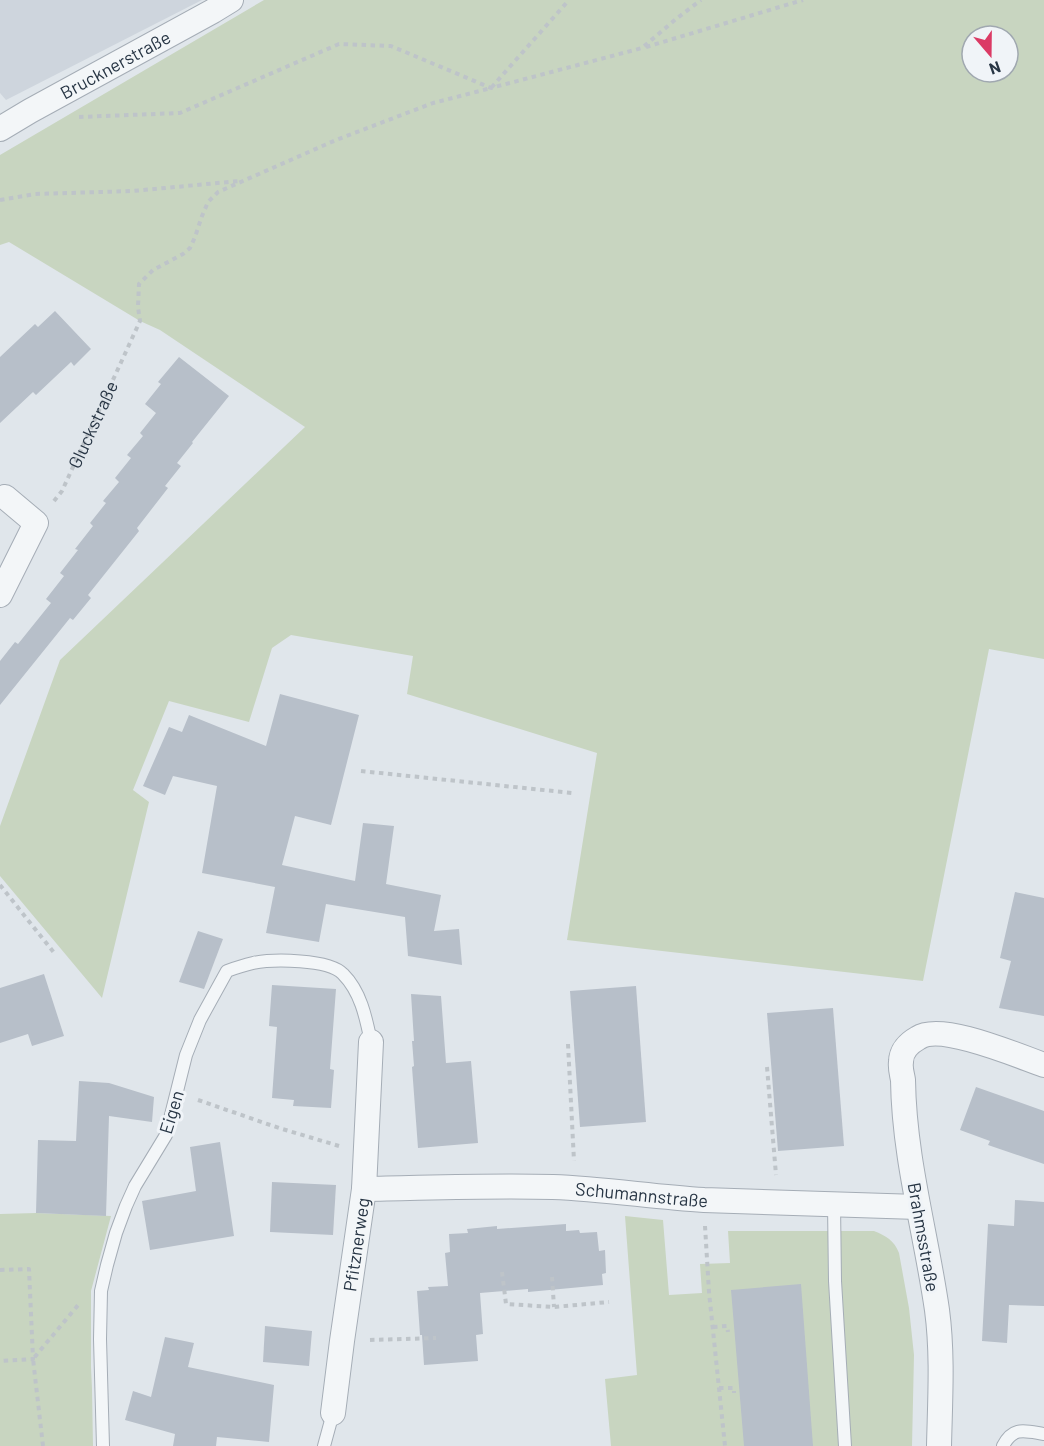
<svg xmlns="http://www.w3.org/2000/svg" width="1044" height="1446" font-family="Barlow,sans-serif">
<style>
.built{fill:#ced5dd}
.green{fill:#c8d5c0;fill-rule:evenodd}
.building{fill:#b7bfc9}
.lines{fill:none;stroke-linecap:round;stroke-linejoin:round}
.service-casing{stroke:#a5adb6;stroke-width:14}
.minor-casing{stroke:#a5adb6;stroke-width:26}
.path{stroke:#bec4c9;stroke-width:4;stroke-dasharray:4.5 4.5;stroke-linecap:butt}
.service{stroke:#f3f6f8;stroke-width:12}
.minor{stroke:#f3f6f8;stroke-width:24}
.labels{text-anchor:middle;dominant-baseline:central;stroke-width:6;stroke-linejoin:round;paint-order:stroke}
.street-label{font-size:18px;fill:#273544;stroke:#f0f4f8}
</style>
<rect width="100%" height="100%" fill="#e0e6eb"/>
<!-- built -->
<path class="built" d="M0,0H202L6,100L0,93Z"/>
<!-- green -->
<g class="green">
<path d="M264,0H1044V659L989,649L923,981L567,940L597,753L407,694L413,656L291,635L272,648L249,722L169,701L133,790L149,802L102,998L0,876V826L60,660L305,427L160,330L140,321L9,242L0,245V155ZM972,36H1008V72H972Z"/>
<path d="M36,1213L111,1216L91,1291V1367L92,1389L93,1446H0V1214Z"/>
<path d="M625,1216L663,1220L669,1295L702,1293L700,1264L730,1263L728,1231H874C886,1236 894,1240 899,1253L909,1308L914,1355L912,1446H611L605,1379L637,1375Z"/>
</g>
<!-- building -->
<g class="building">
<path d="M55,311L91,349L74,366L71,362L36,395L33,392L0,423V357L35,324L38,327Z"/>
<path d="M179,357L229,396L192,442L193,443L177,463L181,466L165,486L168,488L137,528L139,531L88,595L91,598L73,620L70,618L0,705V661L15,642L18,644L51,603L46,599L64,576L60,573L78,550L75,549L93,526L90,523L106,503L103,501L119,482L115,478L131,458L127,455L143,436L140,433L156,413L145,404L161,384L158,382Z"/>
<path d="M280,694L359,715L331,825L295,816L282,865L355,881L363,823L394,826L386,884L441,895L434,931L459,929L462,965L408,956L405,917L326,904L319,942L266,933L275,887L202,873L217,786L173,776L165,795L143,786L169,727L182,732L189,715L266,746Z"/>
<path d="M1015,892L1044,898V1016L999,1008L1011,961L1000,958Z"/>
<path d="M198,931L223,939L204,989L179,982Z"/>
<path d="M44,974L64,1036L32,1046L28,1034L0,1043V988Z"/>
<path d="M272,985L336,989L330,1069L334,1070L331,1108L293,1106L294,1100L272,1098L277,1027L269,1026Z"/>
<path d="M636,986L646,1122L580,1127L570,991Z"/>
<path d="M411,994L441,996L446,1063L471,1061L478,1143L418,1148L412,1067L414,1066L412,1041H414Z"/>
<path d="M833,1008L844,1146L778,1151L767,1013Z"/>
<path d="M79,1081L109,1083L154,1097L152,1122L109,1116L106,1216L36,1213L38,1140L76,1141Z"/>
<path d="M976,1087L1044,1111V1164L988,1145L990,1141L960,1130Z"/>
<path d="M220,1142L234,1236L150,1250L142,1201L196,1191L190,1147Z"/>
<path d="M272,1182L336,1185L333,1235L270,1232Z"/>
<path d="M1015,1200L1044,1202V1306L1009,1305L1007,1343L982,1341L988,1224L1014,1226Z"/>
<path d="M566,1224V1231L579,1230L580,1233L597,1232L599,1251L605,1250L606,1273L602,1274L603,1285L528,1292V1289L480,1293L483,1334L476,1335L478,1361L424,1365L422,1335H420L417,1291L429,1290L428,1287L448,1286L445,1253L450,1252L449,1234L468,1233L467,1229L497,1226V1229Z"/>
<path d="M801,1284L813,1446H744L731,1290Z"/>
<path d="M265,1326L312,1331L309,1366L263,1362Z"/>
<path d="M165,1337L194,1343L188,1367L274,1385L269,1442L217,1437L216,1446H173L175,1434L125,1420L133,1391L151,1397Z"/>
</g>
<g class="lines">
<!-- service casing -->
<g class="service-casing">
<g id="service">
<path d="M834,1204L835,1281L845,1446"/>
<path d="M103,1446L100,1339L101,1291L107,1265L116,1233L126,1206L135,1186L166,1135L186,1055L200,1020L227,971C235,968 244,965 253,963C273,959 329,959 343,974C361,992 366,1018 371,1042"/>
<path d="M324,1446L333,1413"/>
<path d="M1003,1446C1013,1426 1025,1431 1044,1434"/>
</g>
</g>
<!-- minor casing -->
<g class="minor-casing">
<g id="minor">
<path id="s2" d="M0,129L30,111L213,11L231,0"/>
<path d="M0,595L36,523L5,497"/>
<path id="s3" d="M364,1189C427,1188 490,1185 553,1187C604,1189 654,1197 704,1200L918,1207"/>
<path id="s4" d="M333,1413L342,1341L364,1189L371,1042"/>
<path d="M939,1446C940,1401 943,1355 937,1310C926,1233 904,1158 903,1080C902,1074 900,1068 901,1062C901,1051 909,1043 918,1038C941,1022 1018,1056 1044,1065"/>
</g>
</g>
<!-- path -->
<g class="path">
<path d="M646,47L803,0"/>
<path d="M79,117L180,113L339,44L391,46L491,88L642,48L676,19L701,0"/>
<path d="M0,200L35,194L133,191L239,181"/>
<path id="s1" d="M54,501L62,491L140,321L138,307L139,284L153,270L183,254L190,248L195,237L202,216L208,202L218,192L336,140L433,103L491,88L569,0"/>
<path d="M361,771L572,793"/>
<path d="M0,885L55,954"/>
<path d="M568,1044L574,1161"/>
<path d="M767,1067L776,1175"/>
<path d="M198,1100L279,1128L339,1146"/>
<path d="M705,1226L709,1292L725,1446"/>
<path d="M0,1270L29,1269L33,1359L0,1361"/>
<path d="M502,1272L506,1304L554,1307L609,1302"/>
<path d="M552,1277L554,1307"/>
<path d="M713,1327L727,1326L728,1332"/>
<path d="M370,1340L436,1338"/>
<path d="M719,1388H734V1393"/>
<path d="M43,1446L33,1359L79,1304"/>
</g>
<!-- service -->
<use href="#service" class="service"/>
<!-- minor -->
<use href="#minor" class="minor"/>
</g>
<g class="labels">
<!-- street labels -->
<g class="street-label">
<text stroke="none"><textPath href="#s2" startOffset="132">Brucknerstraße</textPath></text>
<text stroke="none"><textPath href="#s1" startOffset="86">Gluckstraße</textPath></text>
<text transform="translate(171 1112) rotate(-73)">Eigen</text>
<text stroke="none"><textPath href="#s3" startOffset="278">Schumannstraße</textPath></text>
<text transform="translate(924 1237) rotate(80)">Brahmsstraße</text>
<text stroke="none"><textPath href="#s4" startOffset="170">Pfitznerweg</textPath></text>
</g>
</g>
<!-- north arrow -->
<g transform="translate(990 54) rotate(160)"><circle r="28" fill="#f0f4f8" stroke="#a0a8b0" stroke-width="1.5"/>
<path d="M0-4.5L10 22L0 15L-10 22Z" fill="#db3a65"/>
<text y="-9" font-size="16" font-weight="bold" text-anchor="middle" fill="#273544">N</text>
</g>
</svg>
